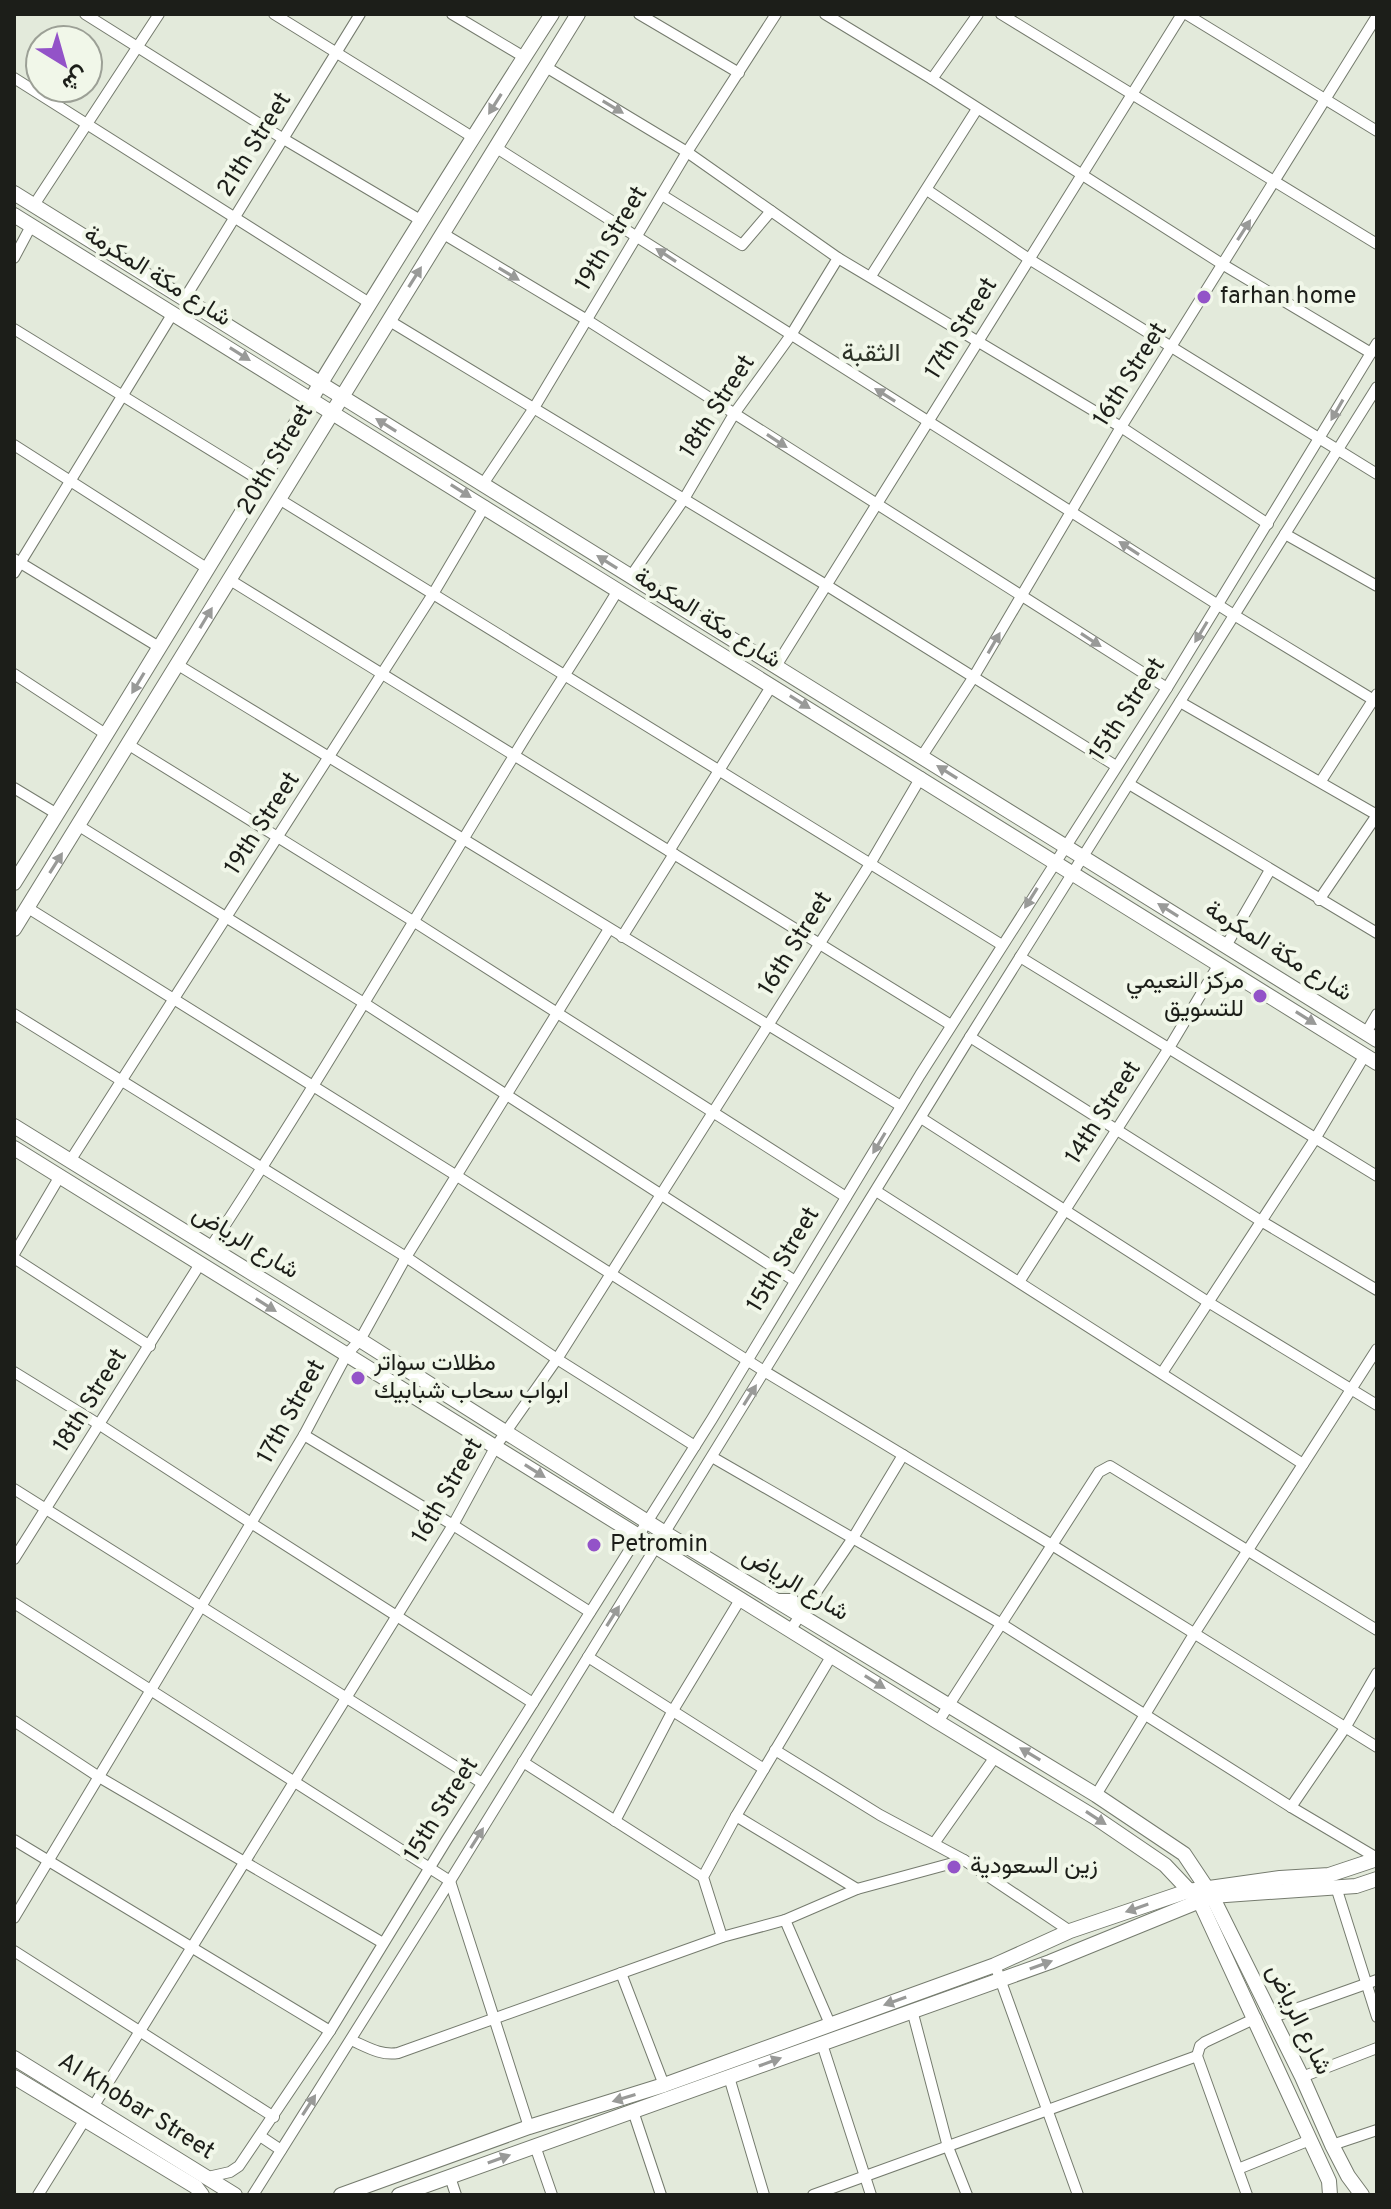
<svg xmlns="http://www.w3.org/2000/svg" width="1391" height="2209" font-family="Overpass,Vazirmatn,sans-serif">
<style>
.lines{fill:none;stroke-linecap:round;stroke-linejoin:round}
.street-casing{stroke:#757b6e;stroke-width:12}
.secondary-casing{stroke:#757b6e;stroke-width:16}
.street{stroke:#fff;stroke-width:10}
.secondary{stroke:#fff;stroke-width:14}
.oneway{fill:#999a98}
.poi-dot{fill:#9353c8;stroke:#f1f7e9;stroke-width:3}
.labels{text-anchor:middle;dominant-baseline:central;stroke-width:8;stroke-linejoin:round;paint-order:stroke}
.street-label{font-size:24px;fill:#1c1e19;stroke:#f1f7e9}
.poi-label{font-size:24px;fill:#1c1e19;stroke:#f1f7e9;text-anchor:start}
.neighbourhood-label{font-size:26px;fill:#2e3328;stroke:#f1f7e9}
</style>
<rect width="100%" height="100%" fill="#e3eadb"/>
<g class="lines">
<!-- street casing -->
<g class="street-casing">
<g id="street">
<path d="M85,14L282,138L422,221"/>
<path d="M274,14L474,138"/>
<path d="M452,14L524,57"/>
<path d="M639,14L739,73"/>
<path d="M825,14L932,79L1222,264L1371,353"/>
<path d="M1001,14L1377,244"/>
<path d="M1186,14L1377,131"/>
<path d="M546,67L687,152L838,258L1121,427L1268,524"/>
<path d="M14,78L371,304"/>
<path d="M932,79L978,14"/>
<path d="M495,147L1234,615L1377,702"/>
<path d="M927,190L1029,259L1377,474"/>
<path d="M662,195L742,245L771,211"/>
<path d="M34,205L159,14"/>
<path d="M442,233L587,320L1167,688"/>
<path d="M14,258L31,226"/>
<path d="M871,276L977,109"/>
<path d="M185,298L360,14"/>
<path d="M388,320L826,585L1116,766"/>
<path d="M14,329L261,481"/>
<path d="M14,445L208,569"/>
<path d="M483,484L534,408L687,152L776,14"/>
<path d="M279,499L1002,945"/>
<path d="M1285,534L1377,586"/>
<path d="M14,559L159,647"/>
<path d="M14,573L173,313"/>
<path d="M631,576L684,499L734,414L791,335L838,258"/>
<path d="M230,580L951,1025"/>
<path d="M178,665L901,1106"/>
<path d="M776,666L1182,14"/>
<path d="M14,674L107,735"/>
<path d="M1180,702L1377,815"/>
<path d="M129,745L413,921L846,1197"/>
<path d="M922,756L973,678L1121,427L1377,16"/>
<path d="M1321,781L1377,694"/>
<path d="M1129,784L1377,933"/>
<path d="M14,788L57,814"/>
<path d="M79,826L364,1003L795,1281"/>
<path d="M669,851L772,685"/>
<path d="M1319,900L1377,815"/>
<path d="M28,908L457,1176L764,1371L1052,1545L1377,1747"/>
<path d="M622,937L674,854"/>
<path d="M1226,946L1270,870"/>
<path d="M1020,957L1377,1176"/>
<path d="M14,1014L406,1257L557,1359L695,1446"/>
<path d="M1366,1033L1377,1014"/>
<path d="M970,1037L1261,1221L1377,1290"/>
<path d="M921,1118L1208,1302L1377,1405"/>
<path d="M70,1161L433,594L485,506"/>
<path d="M876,1191L1303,1464"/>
<path d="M210,1248C315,1088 412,923 512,759C546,702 584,647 618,590"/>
<path d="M14,1254L60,1176"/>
<path d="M14,1258L150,1346"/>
<path d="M1019,1282L1169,1048L1219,964"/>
<path d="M14,1372L100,1425L251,1523L533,1703"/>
<path d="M1162,1373L1315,1139L1365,1055"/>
<path d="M304,1435L453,1525L590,1612"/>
<path d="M712,1457L1000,1623L1291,1807L1377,1858"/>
<path d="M14,1489L482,1783"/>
<path d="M14,1559L200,1264"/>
<path d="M776,1599H793L801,1614"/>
<path d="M14,1603L450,1881L529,2127"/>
<path d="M791,1629L853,1538L903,1455"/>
<path d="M588,1657L764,1769"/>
<path d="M14,1721L99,1777L383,1943"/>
<path d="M938,1722L1099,1472L1110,1466L1377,1630"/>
<path d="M775,1750L880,1815L964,1860L1070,1931"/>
<path d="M523,1762L703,1877"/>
<path d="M1096,1795L1194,1634L1377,1349"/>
<path d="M1291,1807L1345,1728L1377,1673"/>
<path d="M736,1816L857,1889"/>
<path d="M615,1821L672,1712L741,1598"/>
<path d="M14,1840L330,2031"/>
<path d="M935,1842L995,1757"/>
<path d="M1336,1887L1377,2017"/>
<path d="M14,1918L304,1435L347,1354L360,1340L406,1257L609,929"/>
<path d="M785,1920L830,2024"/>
<path d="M722,1937L703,1877L736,1816L832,1655"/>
<path d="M14,1951L274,2117"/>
<path d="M995,1965L1078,2195"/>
<path d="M621,1973L664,2085"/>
<path d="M912,2010L948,2147L967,2195"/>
<path d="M1273,2017L1377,1980"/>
<path d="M351,2040C367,2047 381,2056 398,2053L722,1937L785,1920L857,1889L964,1860"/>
<path d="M822,2044L871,2195"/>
<path d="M729,2077L764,2195"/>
<path d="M1302,2077L1377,2048"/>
<path d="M93,2107L453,1525L496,1446L557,1359L870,864L921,777"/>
<path d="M633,2111L661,2195"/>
<path d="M260,2136L281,2150"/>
<path d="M1332,2145L1377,2130"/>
<path d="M535,2146L552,2195"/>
<path d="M1238,2169L1310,2140"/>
<path d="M208,2177L230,2172L239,2166L330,2031L446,1841L712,1419L920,1075L1167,688L1377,343"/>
<path d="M450,2177L456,2195"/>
<path d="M38,2195L84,2121"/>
<path d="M253,2195L450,1881L970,1037L1377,387"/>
<path d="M813,2195L1197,2056"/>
<path d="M1247,2195L1197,2056L1200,2046L1205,2042L1256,2018"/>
</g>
</g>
<!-- secondary casing -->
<g class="secondary-casing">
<g id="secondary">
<path d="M14,193L1377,1040"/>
<path d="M14,215L1377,1063"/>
<path d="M14,883C195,594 367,300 552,14"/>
<path d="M14,929L578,14"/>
<path d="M14,1126L360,1340L665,1533L1096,1795L1184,1854L1212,1896L1302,2077L1332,2145L1348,2176L1362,2195"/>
<path d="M14,1148L938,1722L1096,1818L1165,1865L1200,1902L1329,2181L1330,2195"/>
<path d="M14,2058L235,2195"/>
<path d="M14,2077L196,2187L202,2195"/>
<path d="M341,2195L529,2127L664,2085L995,1965L1070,1931L1188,1891L1280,1878L1329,1875L1377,1859"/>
<path d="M399,2195L1050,1962L1212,1896L1356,1886L1377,1879"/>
</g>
</g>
<!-- street -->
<use href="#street" class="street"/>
<!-- secondary -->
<use href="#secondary" class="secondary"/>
</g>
<!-- one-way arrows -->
<defs><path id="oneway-solid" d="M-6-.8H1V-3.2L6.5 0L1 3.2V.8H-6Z" transform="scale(2)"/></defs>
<g class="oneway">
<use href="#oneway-solid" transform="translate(495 104) rotate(122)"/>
<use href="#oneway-solid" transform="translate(613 107) rotate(31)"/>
<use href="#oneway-solid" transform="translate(1244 230) rotate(-57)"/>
<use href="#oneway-solid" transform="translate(666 255) rotate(-147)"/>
<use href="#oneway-solid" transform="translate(509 274) rotate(31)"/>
<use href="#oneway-solid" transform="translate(415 277) rotate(-58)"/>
<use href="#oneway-solid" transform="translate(240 354) rotate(32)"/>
<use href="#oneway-solid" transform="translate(885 395) rotate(-148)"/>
<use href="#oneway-solid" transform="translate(1337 410) rotate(120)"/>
<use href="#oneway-solid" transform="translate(386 425) rotate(-148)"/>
<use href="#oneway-solid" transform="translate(777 441) rotate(33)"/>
<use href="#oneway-solid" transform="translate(461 491) rotate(32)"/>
<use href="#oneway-solid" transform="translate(1129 548) rotate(-147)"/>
<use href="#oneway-solid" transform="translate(607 562) rotate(-148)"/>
<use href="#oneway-solid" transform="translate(206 618) rotate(-59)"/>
<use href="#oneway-solid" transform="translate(1201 632) rotate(121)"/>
<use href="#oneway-solid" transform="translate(1091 640) rotate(33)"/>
<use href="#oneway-solid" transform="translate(994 643) rotate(-60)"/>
<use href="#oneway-solid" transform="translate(138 683) rotate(121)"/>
<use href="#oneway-solid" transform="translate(800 702) rotate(32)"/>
<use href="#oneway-solid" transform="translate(947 772) rotate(-148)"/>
<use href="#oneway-solid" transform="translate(56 863) rotate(-58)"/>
<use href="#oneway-solid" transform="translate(1031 898) rotate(122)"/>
<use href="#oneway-solid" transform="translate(1168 910) rotate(-148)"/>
<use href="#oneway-solid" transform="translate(1306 1018) rotate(32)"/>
<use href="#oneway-solid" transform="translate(879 1143) rotate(121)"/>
<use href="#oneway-solid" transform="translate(266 1305) rotate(32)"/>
<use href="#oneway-solid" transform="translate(750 1395) rotate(-58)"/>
<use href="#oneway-solid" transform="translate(535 1471) rotate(32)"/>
<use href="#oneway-solid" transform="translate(613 1616) rotate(-58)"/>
<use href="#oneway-solid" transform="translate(875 1682) rotate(32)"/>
<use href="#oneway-solid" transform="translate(1030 1754) rotate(-149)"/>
<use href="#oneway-solid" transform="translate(1096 1818) rotate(33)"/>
<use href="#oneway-solid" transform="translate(477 1838) rotate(-58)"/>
<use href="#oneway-solid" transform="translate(1137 1908) rotate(161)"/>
<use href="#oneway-solid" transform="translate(1041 1965) rotate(-20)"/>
<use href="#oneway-solid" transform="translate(895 2001) rotate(160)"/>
<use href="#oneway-solid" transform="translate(770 2062) rotate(-20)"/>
<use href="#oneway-solid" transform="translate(624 2098) rotate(163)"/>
<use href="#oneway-solid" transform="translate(309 2105) rotate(-57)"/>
<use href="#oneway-solid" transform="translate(499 2159) rotate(-20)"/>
</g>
<!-- markers -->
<g class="poi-dot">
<circle cx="1204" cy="297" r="8"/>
<circle cx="1260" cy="996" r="8"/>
<circle cx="358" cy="1378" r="8"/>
<circle cx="594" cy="1545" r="8"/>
<circle cx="954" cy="1867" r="8"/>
</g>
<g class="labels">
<!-- street labels -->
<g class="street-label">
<text transform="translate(255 145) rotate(-58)">21th Street</text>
<text transform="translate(612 239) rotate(-59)">19th Street</text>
<text transform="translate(157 277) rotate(32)">شارع مكة المكرمة</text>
<text transform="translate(962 329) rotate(-58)">17th Street</text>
<text transform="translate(1131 375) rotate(-58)">16th Street</text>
<text transform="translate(718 407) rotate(-57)">18th Street</text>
<text transform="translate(276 460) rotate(-59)">20th Street</text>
<text transform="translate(707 619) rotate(32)">شارع مكة المكرمة</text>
<text transform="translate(1128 710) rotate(-57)">15th Street</text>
<text transform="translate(263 824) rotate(-57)">19th Street</text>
<text transform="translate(796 944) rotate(-58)">16th Street</text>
<text transform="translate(1278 952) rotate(32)">شارع مكة المكرمة</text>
<text transform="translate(1104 1113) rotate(-57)">14th Street</text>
<text transform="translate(245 1243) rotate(31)">شارع الرياض</text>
<text transform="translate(784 1260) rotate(-59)">15th Street</text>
<text transform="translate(91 1401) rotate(-58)">18th Street</text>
<text transform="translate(292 1412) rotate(-61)">17th Street</text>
<text transform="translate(448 1491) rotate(-60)">16th Street</text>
<text transform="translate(795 1585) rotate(31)">شارع الرياض</text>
<text transform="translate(442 1810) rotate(-58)">15th Street</text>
<text transform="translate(1298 2020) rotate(64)">شارع الرياض</text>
<text transform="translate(136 2107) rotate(32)">Al Khobar Street</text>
</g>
<!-- poi labels -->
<g class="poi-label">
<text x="1220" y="297">farhan home</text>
<text x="1244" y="982" text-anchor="end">مركز النعيمي<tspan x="1244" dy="28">للتسويق</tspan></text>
<text x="374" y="1364">مظلات سواتر<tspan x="374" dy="28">ابواب سحاب شبابيك</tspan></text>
<text x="610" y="1545">Petromin</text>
<text x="970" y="1867">زين السعودية</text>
</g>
<!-- neighbourhood labels -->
<g class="neighbourhood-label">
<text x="871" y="354">الثقبة</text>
</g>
</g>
<!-- border -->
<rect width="1391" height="2209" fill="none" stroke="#1c1e19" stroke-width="32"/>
<!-- north arrow -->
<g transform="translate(64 64) rotate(143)"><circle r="38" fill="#f1f7e9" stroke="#9ca096" stroke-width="2"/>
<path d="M0-6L14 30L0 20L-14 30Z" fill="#9353c8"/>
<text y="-12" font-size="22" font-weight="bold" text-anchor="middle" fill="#1c1e19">ش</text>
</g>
</svg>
